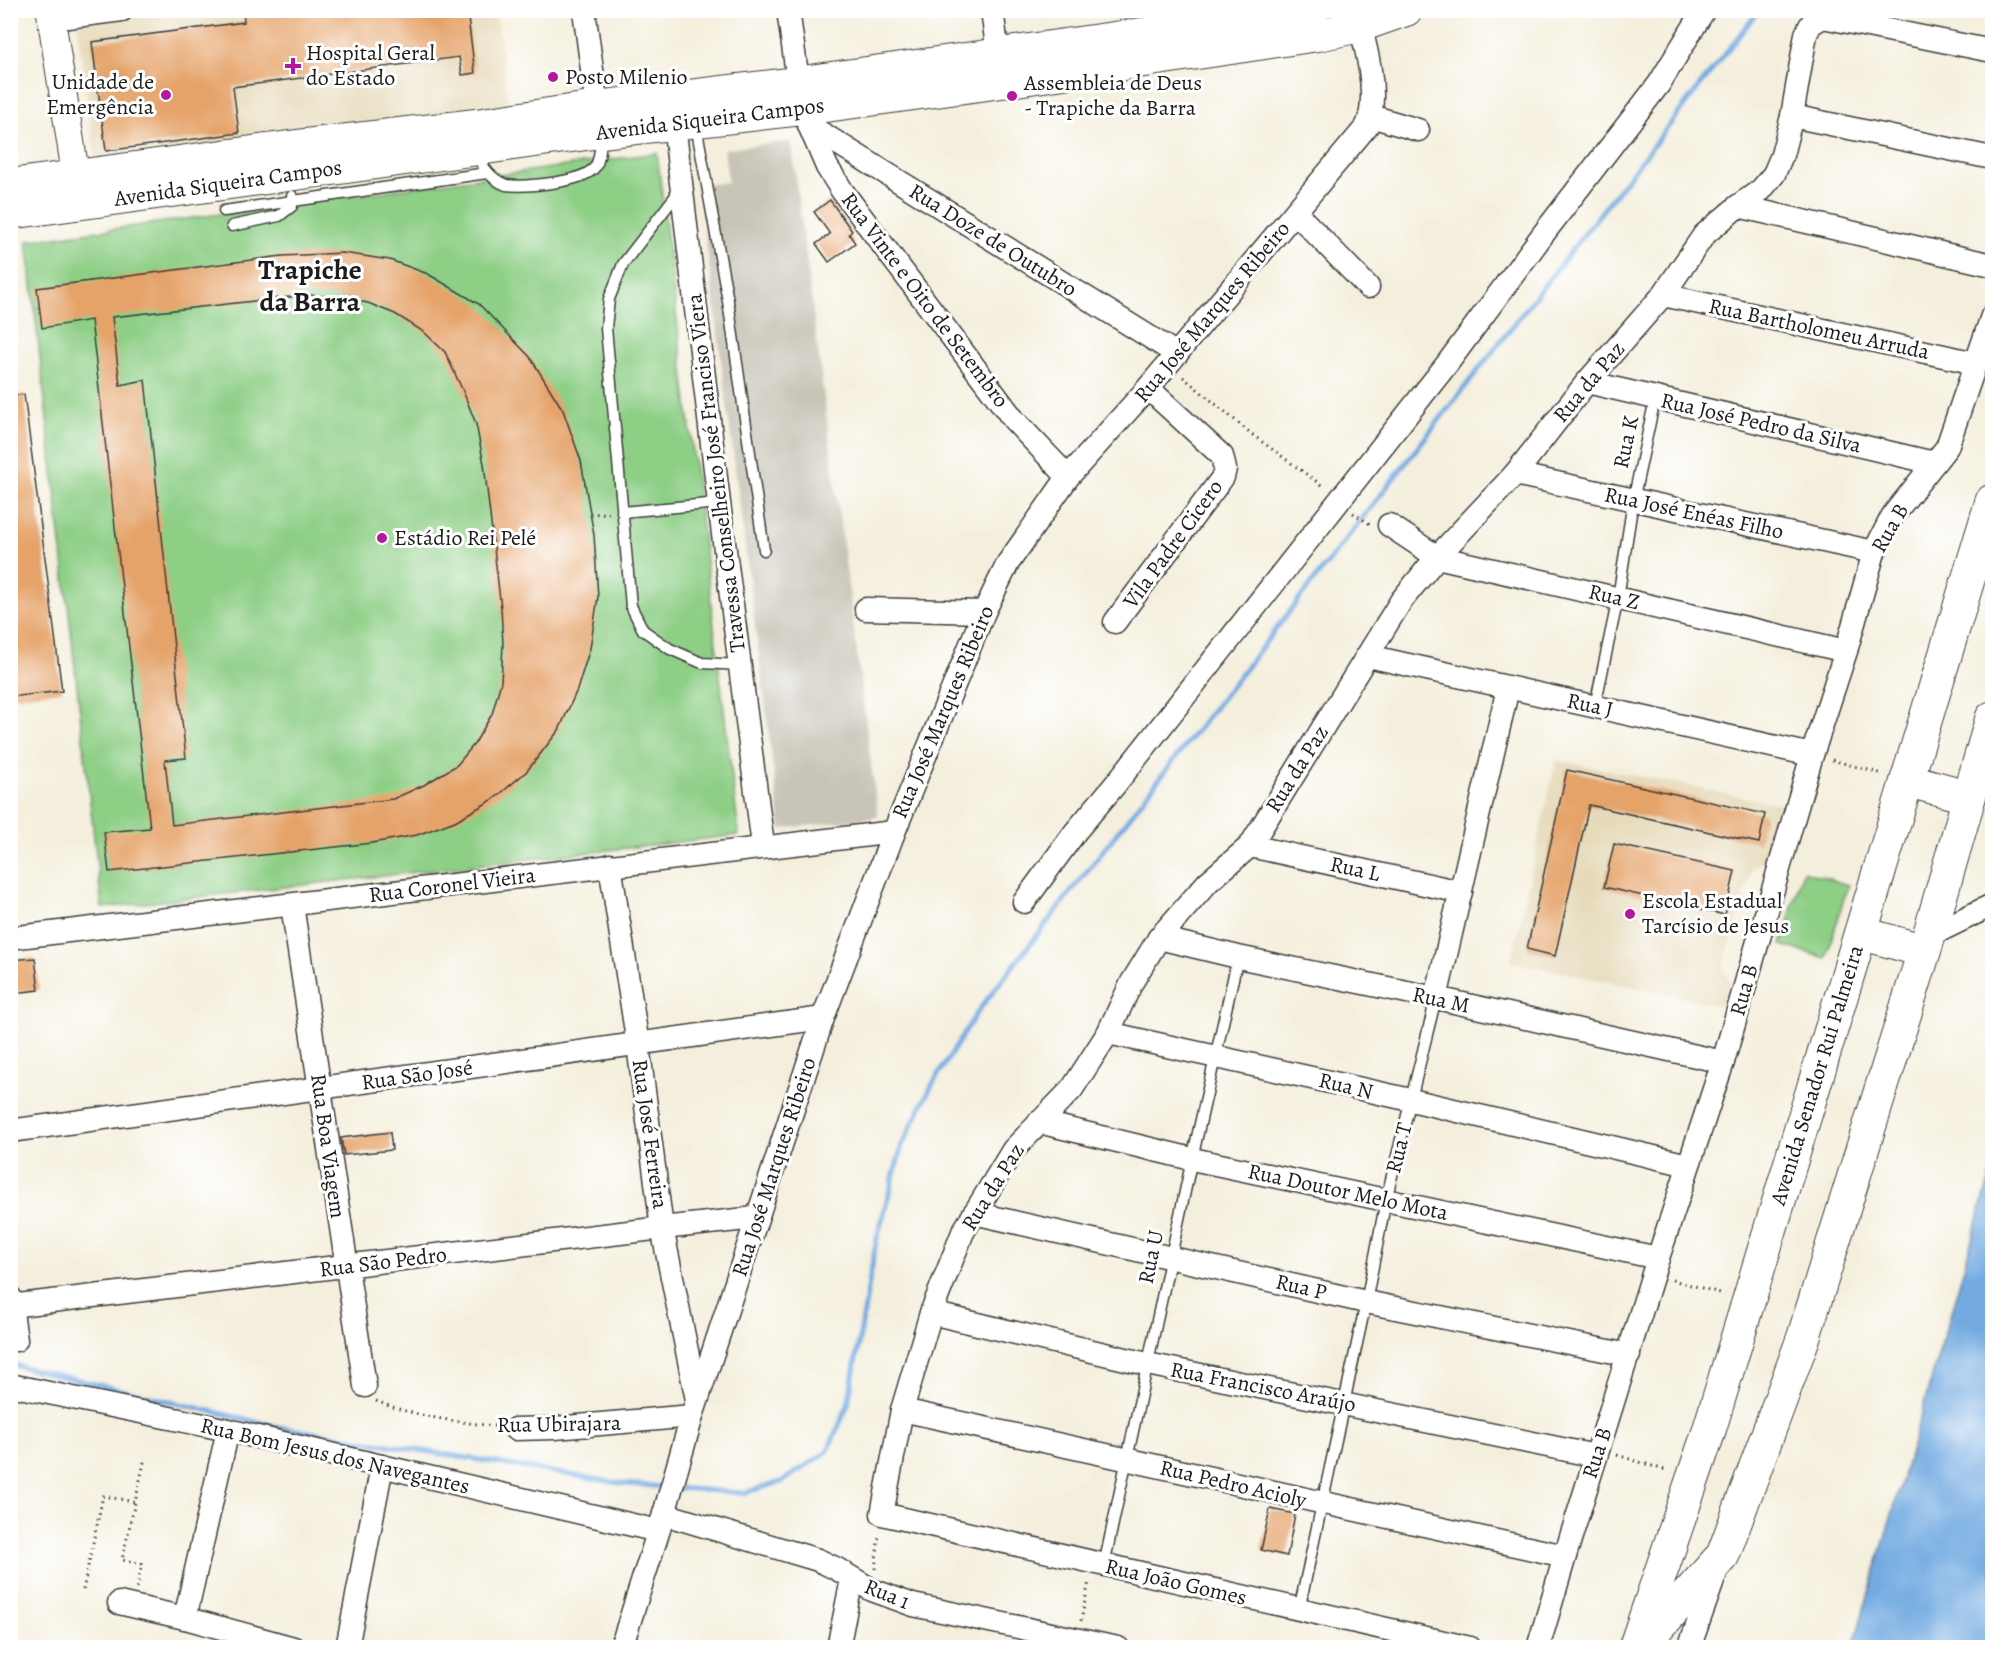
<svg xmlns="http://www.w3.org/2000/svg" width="2003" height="1658" font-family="Alegreya,serif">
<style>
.built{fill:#e6daba}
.industrial{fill:#c8c4b8}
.green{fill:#8ecf86;stroke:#557651;stroke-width:1.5}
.water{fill:#72aae1;stroke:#47637e;stroke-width:1.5}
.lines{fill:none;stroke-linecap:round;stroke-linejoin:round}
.stream{stroke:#72aae1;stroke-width:5}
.building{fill:#e5a369;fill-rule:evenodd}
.service-casing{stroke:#3c3c39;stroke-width:13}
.minor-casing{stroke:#3c3c39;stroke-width:25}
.tertiary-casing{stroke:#3c3c39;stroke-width:29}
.secondary-casing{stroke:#3c3c39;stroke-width:34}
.primary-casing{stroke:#3c3c39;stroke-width:35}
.path{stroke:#3c3c39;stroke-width:3;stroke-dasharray:1.5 4.5;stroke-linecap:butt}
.service{stroke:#fff;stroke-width:10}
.minor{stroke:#fff;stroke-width:22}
.tertiary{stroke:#fff;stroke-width:27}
.secondary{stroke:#fff;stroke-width:32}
.primary{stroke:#fff;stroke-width:33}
.poi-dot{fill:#b5179e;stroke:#fff;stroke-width:2}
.labels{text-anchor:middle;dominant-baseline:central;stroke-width:6;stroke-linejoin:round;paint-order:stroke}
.poi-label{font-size:22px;fill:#1c1c1c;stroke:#fff;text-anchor:start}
.street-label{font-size:22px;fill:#1c1c1c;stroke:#fff}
.district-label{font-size:28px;font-weight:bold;fill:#1c1c1c;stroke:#fff}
</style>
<rect width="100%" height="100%" fill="#fff"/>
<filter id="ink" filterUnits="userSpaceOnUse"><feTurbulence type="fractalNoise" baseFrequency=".0167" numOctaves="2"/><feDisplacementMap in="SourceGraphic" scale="12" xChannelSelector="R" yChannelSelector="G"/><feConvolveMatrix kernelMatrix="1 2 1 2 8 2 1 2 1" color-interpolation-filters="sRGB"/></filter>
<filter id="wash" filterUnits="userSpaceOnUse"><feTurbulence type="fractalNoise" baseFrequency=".008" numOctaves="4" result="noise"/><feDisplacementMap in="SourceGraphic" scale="24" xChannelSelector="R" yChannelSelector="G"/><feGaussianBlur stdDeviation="1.35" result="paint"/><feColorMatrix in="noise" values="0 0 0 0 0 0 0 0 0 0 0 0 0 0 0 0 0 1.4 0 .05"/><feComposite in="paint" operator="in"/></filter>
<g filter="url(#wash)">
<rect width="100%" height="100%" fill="#f4efdd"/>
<!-- built -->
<g class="built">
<path d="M172,10L496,11L509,110L96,163L77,23Z"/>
<path d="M1556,760L1785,805L1774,855L1753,867L1723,968L1733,987L1729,1007L1511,962Z"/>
</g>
<!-- industrial -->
<path class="industrial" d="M791,141L878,817L781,829L699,185L728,182L724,149Z"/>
<!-- green -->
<g class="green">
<path d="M657,153L739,835L102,908L27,241Z"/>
<path d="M1803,871L1848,885L1826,958L1781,945Z"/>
</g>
<!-- water -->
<path class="water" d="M1992,1171V1647H1853Z"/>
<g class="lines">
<!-- stream -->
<g class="stream">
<path d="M10,1364L279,1427L625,1484L666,1487"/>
<path d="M678,1488L744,1493L781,1482L827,1452L848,1405L876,1242L902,1145L933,1083L978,1011L1759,10"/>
</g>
</g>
<g id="blocks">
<!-- building -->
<g class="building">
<path d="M243,10H467L475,73L462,75L459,57L233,87L239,133L106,151L92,42L244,22Z"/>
<path d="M830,200L852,231L849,234L855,243L829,262L816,244L830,234L814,212Z"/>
<path d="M343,253L390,260L428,274L479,304L530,357L563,410L581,461L594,535L598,597L590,648L577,690L559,730L527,771L494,799L455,821L417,835L372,843L109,872L104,832L150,828L91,320L42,328L37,288L282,256ZM308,295L338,297L368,303L395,314L424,332L445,352L463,391L476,424L484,464L501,608L503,645L501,682L492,714L475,743L457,765L424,785L393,799L172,825L165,760L186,758L145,380L120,385L112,317Z"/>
<path d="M24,394L62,691L10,697V396Z"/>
<path d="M1567,770L1765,814L1759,843L1589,805L1555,956L1527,949Z"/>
<path d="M1614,844L1735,871L1725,915L1604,887Z"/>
<path d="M35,958L39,990L14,993L10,960Z"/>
<path d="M390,1132L392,1150L344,1155L341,1138Z"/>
<path d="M1270,1509L1295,1514L1287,1556L1261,1550Z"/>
</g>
</g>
</g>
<g filter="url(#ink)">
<use href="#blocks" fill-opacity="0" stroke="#3c3c39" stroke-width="1.5"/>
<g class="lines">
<!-- service casing -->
<g class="service-casing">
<g id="service">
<path d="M696,125L728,301L764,550"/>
<path d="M474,152C483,166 490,179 506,185C525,187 583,183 595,167C601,158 600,146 601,135"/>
<path d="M680,190L623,264L609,299L606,328L631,606L643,630L670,649L702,663L740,665"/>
<path d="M224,211L487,173"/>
<path d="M232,226L279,216L292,206V196"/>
<path d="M622,512L719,503"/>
<path d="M1595,706L1618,598L1633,501L1655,399"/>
<path d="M1104,1565L1192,1159L1238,957"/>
<path d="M1299,1610L1366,1302L1386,1200L1436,998"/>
</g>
</g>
<!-- minor casing -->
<g class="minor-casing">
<g id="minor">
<path d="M584,10L599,122"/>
<path d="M788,10L802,109L827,167L843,192L1014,420L1068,477"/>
<path d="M992,10L1000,69"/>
<path d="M52,19L122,10"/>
<path d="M670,110L674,124L719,503L763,846"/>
<path d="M1371,116L1418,130"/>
<path d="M1792,116L1992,158"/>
<path d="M810,126L1177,354"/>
<path d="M1738,206L1992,265"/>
<path d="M1296,213L1368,287"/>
<path d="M1663,295L1976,363"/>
<path d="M1587,382L1934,463"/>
<path d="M1515,474L1874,552"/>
<path d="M1389,525L1437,557L1846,651"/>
<path d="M866,609L984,612"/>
<path d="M1115,622L1223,477L1225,469L1222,456L1148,388"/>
<path d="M1368,656L1812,755"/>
<path d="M1250,846L1461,892"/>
<path d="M610,865L638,1045L662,1228L697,1400"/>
<path d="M1024,902L1076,831L1114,786L1447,364L1544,233L1659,84L1704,10"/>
<path d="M292,905L365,1386"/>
<path d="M1929,936L1992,905"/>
<path d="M10,938L894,832"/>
<path d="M1159,938L1238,957L1436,998L1723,1062"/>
<path d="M1436,998L1508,688"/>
<path d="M1108,1033L1411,1100L1688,1165"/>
<path d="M1039,1122L1192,1159L1658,1258"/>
<path d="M10,1131L823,1018"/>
<path d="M974,1213L1366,1302L1629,1355"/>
<path d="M10,1297L16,1340"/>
<path d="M10,1306L662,1228L756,1218"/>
<path d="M931,1313L1147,1364L1596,1456"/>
<path d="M10,1385L228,1430L658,1531"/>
<path d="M902,1410L1565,1556"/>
<path d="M515,1429L555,1428L692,1416"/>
<path d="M664,1514L818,1560L837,1569L872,1590L913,1605L1118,1648"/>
<path d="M119,1603L185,1618L294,1648"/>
<path d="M185,1618L228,1430"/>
<path d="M347,1648L382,1466"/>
<path d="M621,1648L664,1514L692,1416L823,1018L894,832L984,612L1008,563L1068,477L1148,388L1367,126C1380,94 1365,43 1356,10"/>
<path d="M838,1648L852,1579"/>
<path d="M1470,1648L882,1514L902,1410L931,1313L963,1232L1013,1150L1072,1089L1108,1033L1132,982L1159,938L1208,882L1250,846L1401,601L1437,557L1515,474L1587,382L1663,295L1704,235L1738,206L1761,190L1774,174L1782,155L1792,116L1806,34L1811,24L1823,17L1992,51"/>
<path d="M1538,1648L1565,1556L1658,1258L1723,1062L1812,755L1846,651L1874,552L1893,515L1947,447L1992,316"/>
<path d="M1689,1648L1717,1570"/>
</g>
</g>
<!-- tertiary casing -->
<g class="tertiary-casing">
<path id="tertiary" d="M50,10L79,196"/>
</g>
<!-- secondary casing -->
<g class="secondary-casing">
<g id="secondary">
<path d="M10,185L304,145L476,125L597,107L797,83L1312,10"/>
<path d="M10,213L601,132L802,109L1002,82L1318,35L1360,26L1406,10"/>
</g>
</g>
<!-- primary casing -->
<g class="primary-casing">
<g id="primary">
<path d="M1907,780L1969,797"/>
<path d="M1861,933L1924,951"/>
<path d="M1643,1644L1723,1555L1803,1339L1929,936L1992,718"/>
<path d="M1635,1648L1708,1434L1992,501"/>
</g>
</g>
<!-- path -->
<g class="path">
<path d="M1183,377L1254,436L1324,487"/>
<path d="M1353,513L1370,524"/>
<path d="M590,514L609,513"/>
<path d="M1832,760L1883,774"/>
<path d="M1672,1280L1724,1294"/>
<path d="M376,1401C413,1416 456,1422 495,1426"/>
<path d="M1617,1455L1668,1471"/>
<path d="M875,1569L879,1534"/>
<path d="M137,1588L142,1564L122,1560L145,1458"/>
<path d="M83,1590L103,1496L135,1502"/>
<path d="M1081,1621L1089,1581"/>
</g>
<!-- service -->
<use href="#service" class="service"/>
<!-- minor -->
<use href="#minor" class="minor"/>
<!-- tertiary -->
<use href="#tertiary" class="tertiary"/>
<!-- secondary -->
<use href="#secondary" class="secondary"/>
<!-- primary -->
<use href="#primary" class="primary"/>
</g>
</g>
<!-- markers -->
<g class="poi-dot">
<path d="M290 57h6v6h6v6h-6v6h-6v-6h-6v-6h6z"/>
<circle cx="553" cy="77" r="6"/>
<circle cx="166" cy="95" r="6"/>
<circle cx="1012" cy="96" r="6"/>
<circle cx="382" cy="538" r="6"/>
<circle cx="1630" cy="914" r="6"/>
</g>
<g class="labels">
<!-- poi labels -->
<g class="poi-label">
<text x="306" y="53">Hospital Geral<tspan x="306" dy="25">do Estado</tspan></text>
<text x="565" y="77">Posto Milenio</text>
<text x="154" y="82" text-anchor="end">Unidade de<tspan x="154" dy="25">Emergência</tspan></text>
<text x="1024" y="83">Assembleia de Deus<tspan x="1024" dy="25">- Trapiche da Barra</tspan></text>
<text x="394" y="538">Estádio Rei Pelé</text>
<text x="1642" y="901">Escola Estadual<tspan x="1642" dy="25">Tarcísio de Jesus</tspan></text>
</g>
<!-- street labels -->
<g class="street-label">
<text transform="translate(710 119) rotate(-7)">Avenida Siqueira Campos</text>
<text transform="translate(228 183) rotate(-8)">Avenida Siqueira Campos</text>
<text transform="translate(993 240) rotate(32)">Rua Doze de Outubro</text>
<text transform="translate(925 300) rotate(53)">Rua Vinte e Oito de Setembro</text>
<text transform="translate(1212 312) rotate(-50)">Rua José Marques Ribeiro</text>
<text transform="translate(1819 329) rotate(12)">Rua Bartholomeu Arruda</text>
<text transform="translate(1589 382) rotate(-50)">Rua da Paz</text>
<text transform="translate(1761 423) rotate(13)">Rua José Pedro da Silva</text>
<text transform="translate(1626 442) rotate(-78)">Rua K</text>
<text transform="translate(716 473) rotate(-97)">Travessa Conselheiro José Franciso Viera</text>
<text transform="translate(1694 513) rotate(12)">Rua José Enéas Filho</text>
<text transform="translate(1890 528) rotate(-60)">Rua B</text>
<text transform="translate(1173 544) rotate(-54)">Vila Padre Cicero</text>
<text transform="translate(1614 597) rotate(13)">Rua Z</text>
<text transform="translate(1590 705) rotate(12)">Rua J</text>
<text transform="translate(943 712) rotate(-67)">Rua José Marques Ribeiro</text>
<text transform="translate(1297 769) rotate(-58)">Rua da Paz</text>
<text transform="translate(1355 869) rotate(12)">Rua L</text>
<text transform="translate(452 885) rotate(-7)">Rua Coronel Vieira</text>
<text transform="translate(1744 990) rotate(-74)">Rua B</text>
<text transform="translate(1441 1000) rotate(12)">Rua M</text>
<text transform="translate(417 1075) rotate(-8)">Rua São José</text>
<text transform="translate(1817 1075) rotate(-73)">Avenida Senador Rui Palmeira</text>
<text transform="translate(1346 1086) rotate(13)">Rua N</text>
<text transform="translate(650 1134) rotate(82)">Rua José Ferreira</text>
<text transform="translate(328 1146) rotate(82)">Rua Boa Viagem</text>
<text transform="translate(1399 1148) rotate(-76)">Rua T</text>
<text transform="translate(774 1167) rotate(-72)">Rua José Marques Ribeiro</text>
<text transform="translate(993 1187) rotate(-58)">Rua da Paz</text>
<text transform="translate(1348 1192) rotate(12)">Rua Doutor Melo Mota</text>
<text transform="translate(1151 1257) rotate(-78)">Rua U</text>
<text transform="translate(383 1262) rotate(-7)">Rua São Pedro</text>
<text transform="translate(1301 1287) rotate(13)">Rua P</text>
<text transform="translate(1263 1387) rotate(11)">Rua Francisco Araújo</text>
<text transform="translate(559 1424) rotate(-1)">Rua Ubirajara</text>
<text transform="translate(1597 1453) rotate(-72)">Rua B</text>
<text transform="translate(335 1456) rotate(13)">Rua Bom Jesus dos Navegantes</text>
<text transform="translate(1233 1484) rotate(13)">Rua Pedro Acioly</text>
<text transform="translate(1176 1582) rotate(13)">Rua João Gomes</text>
<text transform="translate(887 1594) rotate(22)">Rua 1</text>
</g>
<!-- district labels -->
<g class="district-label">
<text x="310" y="270">Trapiche<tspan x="310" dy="32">da Barra</tspan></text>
</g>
</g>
<!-- margin -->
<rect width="2003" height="1658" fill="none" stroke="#fff" stroke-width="36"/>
</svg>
